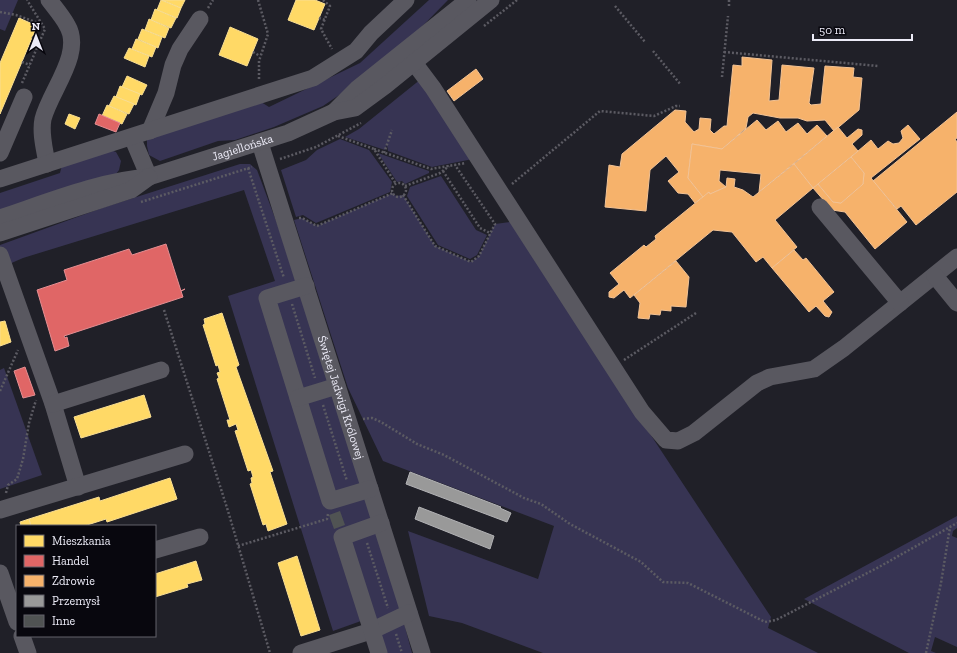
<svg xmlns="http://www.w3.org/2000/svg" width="957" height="653" font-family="'Zilla Slab',serif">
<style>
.green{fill:#373453}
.homes{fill:#ffd966;stroke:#f9de92}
.shops{fill:#e06666;stroke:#e48e92}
.health{fill:#f6b26b;stroke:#f3c395}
.industry{fill:#999;stroke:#b2b2b5}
.building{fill:#505353}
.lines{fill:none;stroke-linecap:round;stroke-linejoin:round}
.path{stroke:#5c5b63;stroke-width:2.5;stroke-dasharray:2 2;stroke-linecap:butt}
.minor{stroke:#595860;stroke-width:17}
.labels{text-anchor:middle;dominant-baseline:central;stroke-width:4;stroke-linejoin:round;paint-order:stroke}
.street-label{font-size:12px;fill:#ecebf7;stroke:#08070e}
</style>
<rect width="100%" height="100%" fill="#202028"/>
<!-- green -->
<g class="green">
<path d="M0,0H18L5,31L0,29Z"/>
<path d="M429,0H448L398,51L351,87L323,106L274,127L235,140L218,141L160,161L149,155L147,146V137L258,100L269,107L360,63Z"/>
<path d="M421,79L473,159L432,167L388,151L387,145L385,150L345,137L359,129Z"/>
<path d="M340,139L369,150L392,182L390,192L316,223L303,215L296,217L281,170L306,160L317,150Z"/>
<path d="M108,149L116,152L121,161L119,170L116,174L0,211V193L60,173L62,165Z"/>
<path d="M378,153L429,171V173L405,184L402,181L397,182Z"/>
<path d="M240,164H250L257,170L278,226L397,597L412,653H372L361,621L333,631L228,296L275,281L244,190L23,258L0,268V245L102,208Z"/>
<path d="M441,176L476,230L487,235L477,255L470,259L438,245L407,196L410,187Z"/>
<path d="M393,193L396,196L403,195L435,246L471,262L479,256L495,224L510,222L771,617L768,628L818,653H543L462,623L429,616L408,531L538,579L554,526L383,461L348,388L294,220L302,218L317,226Z"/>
<path d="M4,368L42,475L0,489V370Z"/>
<path d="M957,516V528L953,531L952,536L957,538V647L935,637L931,651L936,653H909L804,599Z"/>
</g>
<!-- homes -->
<g class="homes">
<path d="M161,0L181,8L177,18L157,10Z"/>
<path d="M162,0H185L181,8Z"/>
<path d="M296,0H315L325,4L314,30L288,20Z"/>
<path d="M155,9L176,18L171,28L151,20Z"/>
<path d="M19,18L37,26L0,114V63Z"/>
<path d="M149,19L169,28L165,38L145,30Z"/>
<path d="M230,27L258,39L247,66L219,55Z"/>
<path d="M142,29L162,37L158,48L138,39Z"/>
<path d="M136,39L156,47L152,57L132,49Z"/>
<path d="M129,48L149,56L145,67L124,58Z"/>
<path d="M127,76L147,85L142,95L122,87Z"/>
<path d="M120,86L140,94L136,105L116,97Z"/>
<path d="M114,96L134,104L129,114L109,106Z"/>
<path d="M107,105L127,114L122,124L102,116Z"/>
<path d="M69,114L80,118L75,129L65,124Z"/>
<path d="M222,313L239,365L236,367L273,471L270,472L287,524L268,531L266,524L263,525L250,484L252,483L251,478L253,477L251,470L248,471L235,431L238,430L236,424L229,427L227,420H230L217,379L219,378L217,373L220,372L218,365L216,366L203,325L205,324L204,319Z"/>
<path d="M5,321L11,342L0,346V322Z"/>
<path d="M144,395L151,417L81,438L74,417Z"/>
<path d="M170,478L177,499L107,522L106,519L84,526H31L29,519L99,497L100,501Z"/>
<path d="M29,519L31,526H21L20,522Z"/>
<path d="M297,556L320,630L301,636L278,563Z"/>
<path d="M196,561L202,580L187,584L188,587L155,597V574Z"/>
</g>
<!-- shops -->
<g class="shops">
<path d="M99,114L120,123L116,132L95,124Z"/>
<path d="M166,244L181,291L185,289L181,291L183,297L64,336L65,338L67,337L69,346L55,351L37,290L67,280L64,270L129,249L132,255Z"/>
<path d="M25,367L35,395L23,398L14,371Z"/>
</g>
<!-- health -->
<g class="health">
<path d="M742,57L772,60L769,101L779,100L782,65L814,68L809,103L811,105L821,104L825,66L854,68L853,77L862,78L859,110L834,131L825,120L807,121L798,118H780L753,113L748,117L746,128L722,149L692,144L688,178L703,197L695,203L688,194L678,193L668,181L679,172L666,156L650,170L646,211L605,207L609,165L620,167L622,154L675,110L686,111L685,122L694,132L699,129L700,118L711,119L710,130L714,134L724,126H727L733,65L742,66Z"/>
<path d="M476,69L483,79L454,101L447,91Z"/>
<path d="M957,112V138L955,139L957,142V192L916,225L901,206L897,209L873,181Z"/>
<path d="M757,120L766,130L778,121L786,132L798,123L807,134L817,125L827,136L759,192L761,174L720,170L719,181L726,187L710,194L709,192L703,197L688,178L692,144L722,149Z"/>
<path d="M908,125L920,139L871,178L907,222L875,249L845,212L832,210L813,188L818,184L833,202L841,203L863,184L864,173L851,157L871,140L878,149L888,141L893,144L899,143L903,138L901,131Z"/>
<path d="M838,127L847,138L858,129L862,130V135L852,144L858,151L813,188L794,164Z"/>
<path d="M851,157L864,173L863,184L841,203L833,202L818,184Z"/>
<path d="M794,164L813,188L775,220L797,247L772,268L763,257L756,262L732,232L713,230L630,298L624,290L614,298L609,297V292L619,284L610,273L644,245L646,247L656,239L655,236L709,192L710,194L726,187L727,178L735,179L734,187L743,190L753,197Z"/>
<path d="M794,250L803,260L806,258L834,292L823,301L832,312L829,317L825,316L816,306L809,312L772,268Z"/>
<path d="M676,261L689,277L686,307L671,306V311L661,310L660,315L650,314L649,319L638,318L640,303L634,295Z"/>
</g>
<!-- industry -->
<g class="industry">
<path d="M410,472L501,507L500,508L511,513L507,522L406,484Z"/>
<path d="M419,507L494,536L490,549L415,519Z"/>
</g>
<!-- building -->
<path class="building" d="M340,511L345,525L334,529L329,515Z"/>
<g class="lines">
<!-- path -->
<g class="path">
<path d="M258,0L268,34L259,61V81"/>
<path d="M323,0L330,6L321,29L332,49"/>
<path d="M615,6L645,42"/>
<path d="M729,6V0"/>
<path d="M208,8L213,0"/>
<path d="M0,12L16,15L41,24"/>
<path d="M319,18L325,20"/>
<path d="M484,26L517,0"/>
<path d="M32,37L40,41"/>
<path d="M653,51L681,85"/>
<path d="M253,52L260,56"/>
<path d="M724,52L878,66"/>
<path d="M22,62L30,65"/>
<path d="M722,77L728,16"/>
<path d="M22,83L45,29L27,0"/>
<path d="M338,136L374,149L396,184"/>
<path d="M374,149L431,169L466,163"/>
<path d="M384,153L392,130"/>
<path d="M280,159L316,147L361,123"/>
<path d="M248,168L284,278"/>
<path d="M443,171L480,228L490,233"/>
<circle cx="399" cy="190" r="7"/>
<path d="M512,184L600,111L654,116L676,106H680"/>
<path d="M405,186L440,173L449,166"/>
<path d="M403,195L435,246L471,262L479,256L495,224L455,165"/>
<path d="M141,202L252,167"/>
<path d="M299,218H302L317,226L393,193"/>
<path d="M292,304L315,378"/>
<path d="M164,310L228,511L270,653"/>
<path d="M624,360L696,313"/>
<path d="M0,391L18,350"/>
<path d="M323,405L347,481"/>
<path d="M363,419L372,418L381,422L417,444L444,455L524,498L541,504L570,524L641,562L663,582L688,583L765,622L776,620L879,567L957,523"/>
<path d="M6,493L8,485L17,479L23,459L29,423L36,400"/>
<path d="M367,543L388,608"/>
<path d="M238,546L327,519L328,514"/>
<path d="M396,634L402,653"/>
<path d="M926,653L941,583L950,527"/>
</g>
<!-- minor -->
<g class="minor">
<path d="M406,52L433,88L642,412L666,440L678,441L694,433L757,383L770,377L814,369L844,348L957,257"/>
<path d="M334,112L357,89L468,0"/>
<path d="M150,131L166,93L173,65L180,49L200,19"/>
<path d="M132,137L149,177"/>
<path id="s1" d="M260,143L422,653"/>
<path d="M0,153L24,97"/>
<path d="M47,164C45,150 40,134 43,119C50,91 84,53 67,25C62,16 55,8 49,0"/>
<path d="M0,179L313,78L356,51L371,33L406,0"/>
<path d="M820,207L900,303"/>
<path id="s2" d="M0,218C45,203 102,180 149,177L288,133L334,112L355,108L385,86L491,0"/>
<path d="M0,233L131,190L149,177"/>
<path d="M0,255L53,404L78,487"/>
<path d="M935,276L957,303"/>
<path d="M306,286L267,298L330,501L370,489"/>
<path d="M298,398L337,386"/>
<path d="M53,404L161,370"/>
<path d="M0,510L185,454"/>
<path d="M155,550L200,537"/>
<path d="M0,573L17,622"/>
<path d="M22,636L28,653"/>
<path d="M301,653L371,631L409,613"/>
<path d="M379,653L342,537L381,523"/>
</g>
</g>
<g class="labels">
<!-- street labels -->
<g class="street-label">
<text stroke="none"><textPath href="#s2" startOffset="253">Jagiellońska</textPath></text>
<text stroke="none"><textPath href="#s1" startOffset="267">Świętej Jadwigi Królowej</textPath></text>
</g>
</g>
<!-- legend -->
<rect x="16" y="525" width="140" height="112" fill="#08070e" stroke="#63626b"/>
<rect x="24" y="535" width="20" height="12" fill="#ffd966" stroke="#63626b"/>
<text x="52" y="545" font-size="12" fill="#ecebf7">Mieszkania</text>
<rect x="24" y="555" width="20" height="12" fill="#e06666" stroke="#63626b"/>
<text x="52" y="565" font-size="12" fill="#ecebf7">Handel</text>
<rect x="24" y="575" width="20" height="12" fill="#f6b26b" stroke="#63626b"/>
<text x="52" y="585" font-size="12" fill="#ecebf7">Zdrowie</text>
<rect x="24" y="595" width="20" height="12" fill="#999999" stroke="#63626b"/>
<text x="52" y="605" font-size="12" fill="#ecebf7">Przemysł</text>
<rect x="24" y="615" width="20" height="12" fill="#505353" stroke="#63626b"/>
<text x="52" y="625" font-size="12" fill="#ecebf7">Inne</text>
<!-- north arrow -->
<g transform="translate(36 36)" stroke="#08070e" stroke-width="3" paint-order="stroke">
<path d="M0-3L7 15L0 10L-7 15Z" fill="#ecebf7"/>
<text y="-6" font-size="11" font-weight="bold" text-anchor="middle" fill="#ecebf7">N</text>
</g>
<!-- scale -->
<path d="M813 34v6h99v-6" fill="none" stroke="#ecebf7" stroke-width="2"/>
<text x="819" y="34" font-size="12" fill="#ecebf7" stroke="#08070e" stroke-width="3" paint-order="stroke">50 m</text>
</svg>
